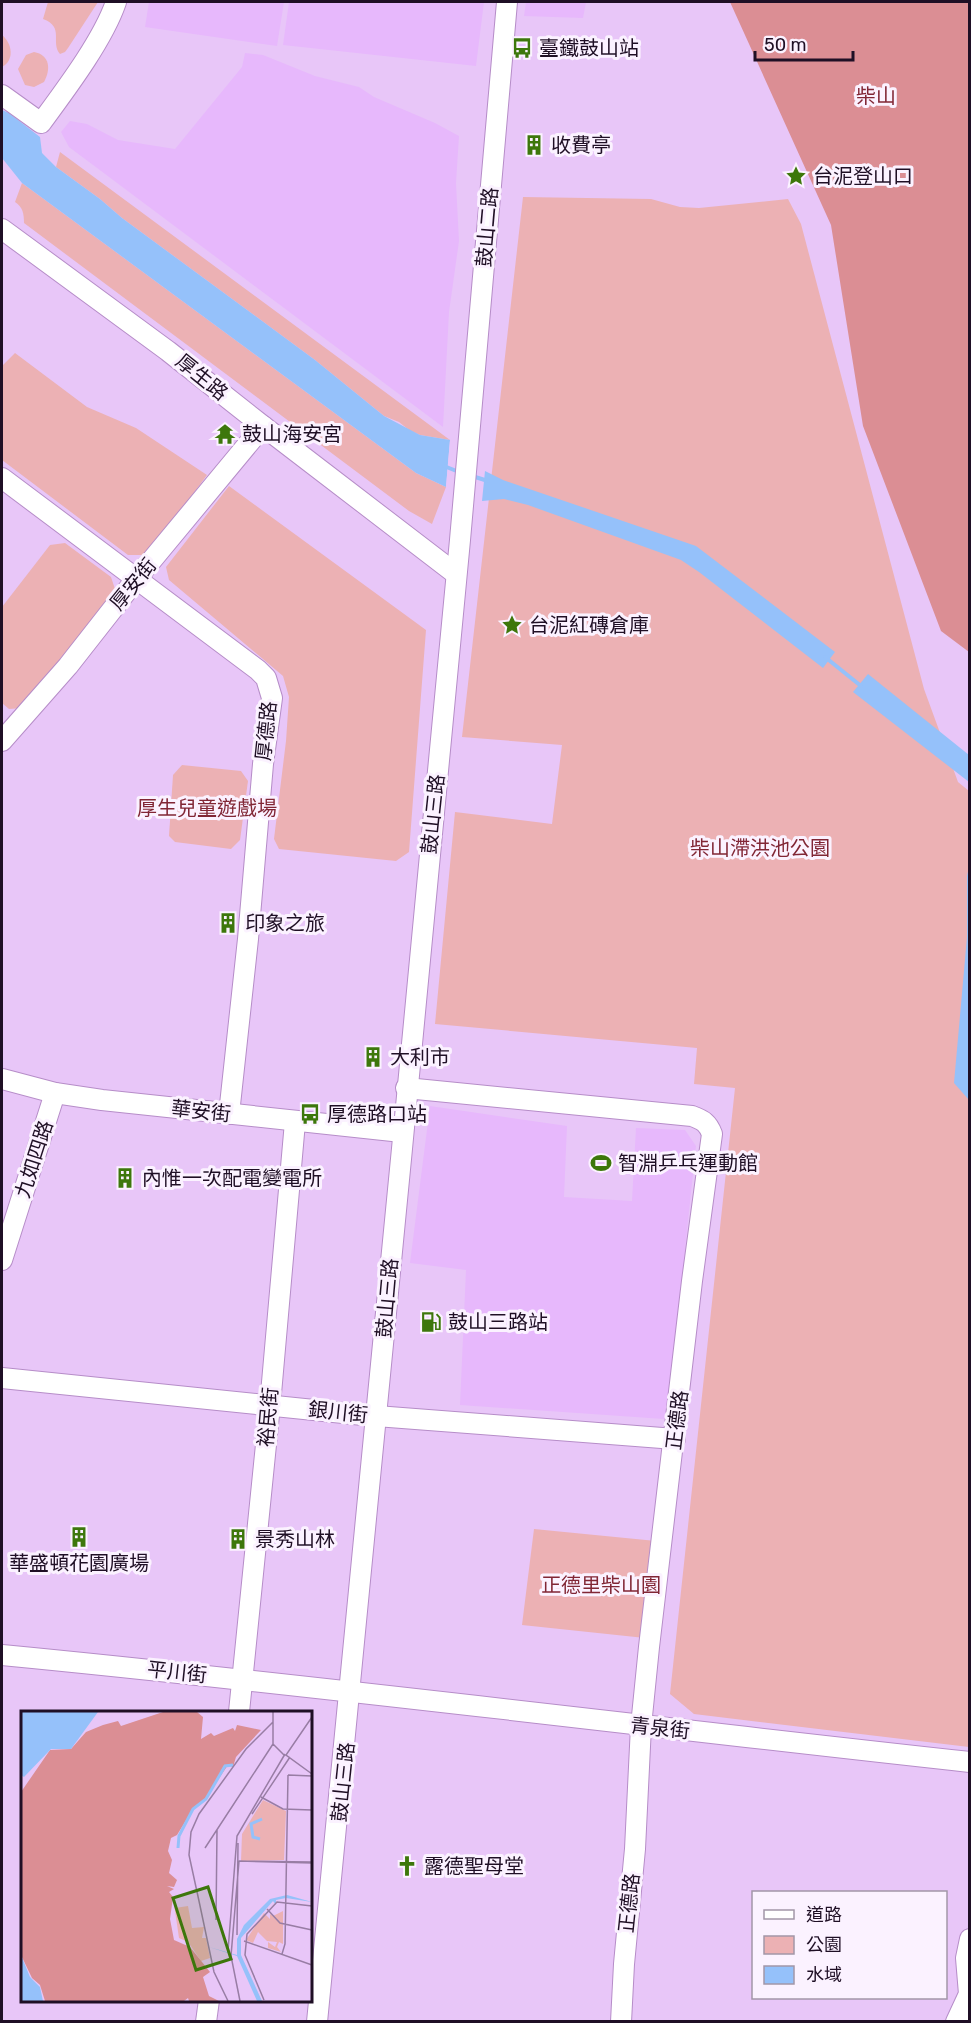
<svg xmlns="http://www.w3.org/2000/svg" width="971" height="2023" font-family="Rubik,'Noto Sans TC',sans-serif">
<style>
.built{fill:#e7b8fc}
.green{fill:#ecb1b4}
.forest{fill:#db8e94}
.water{fill:#95c1fa}
.pier{fill:#e8c6f8}
.lines{fill:none;stroke-linecap:round;stroke-linejoin:round}
.stream{stroke:#95c1fa;stroke-width:4}
.minor-casing{stroke:#b68dc8;stroke-width:22}
.minor{stroke:#fff;stroke-width:20}
.labels{text-anchor:middle;dominant-baseline:central;stroke-width:6;stroke-linejoin:round;paint-order:stroke}
.poi-label{font-size:20px;fill:#1f0f25;stroke:#fbf2ff;text-anchor:start}
.park-label{font-size:20px;fill:#812635;stroke:#fbf2ff}
.street-label{font-size:20px;fill:#1f0f25;stroke:#fbf2ff}
.inset-river{fill:none;stroke:#95c1fa;stroke-width:3}
.inset-road{fill:none;stroke:#987da4;stroke-width:1.5}
.view{fill:#3d770b;fill-opacity:0.15;stroke:#3d770b;stroke-width:3}
.inset-edge{fill:none;stroke:#1f0f25;stroke-width:3}
</style>
<rect width="100%" height="100%" fill="#e8c6f8"/>
<!-- built -->
<g class="built">
<path d="M149,2H284L277,46L145,27Z"/>
<path d="M289,2H484L476,66L283,45Z"/>
<path d="M526,2H586L583,18L524,16Z"/>
<path d="M245,53L263,55L315,76L359,87L374,97L435,123L459,136L456,183L459,241L449,312L443,427L69,147L61,132L70,121L87,124L118,140L175,149L242,67Z"/>
<path d="M430,1106L567,1126L564,1197L632,1201L636,1128L685,1130L696,1146L685,1249L675,1409L664,1419L460,1405L466,1270L410,1263Z"/>
</g>
<!-- green -->
<g class="green">
<path d="M48,2H98L68,48L65,52L60,54C50,42 65,27 43,19Z"/>
<path d="M2,35C12,43 15,60 2,67Z"/>
<path d="M34,52C50,55 51,69 44,82L34,87L25,85L18,69L26,55Z"/>
<path d="M60,152L450,440L420,435L409,430L399,422L384,416L315,360L122,218L100,199L56,167Z"/>
<path d="M22,183L416,473L446,487L432,524L409,511L24,223C24,214 23,207 15,202Z"/>
<path d="M523,197L651,199L680,207L699,208L788,199L801,224L924,689L958,782L969,791V1747L694,1714L670,1694L735,1088L694,1084L697,1048L435,1024L455,812L552,824L562,745L462,737Z"/>
<path d="M15,353L87,407L136,428L207,475L148,555H128L2,460V366Z"/>
<path d="M229,486L426,630L409,852L396,861L279,849L274,839L286,741L289,697L283,676L169,580L166,567Z"/>
<path d="M65,543L111,577L115,589L23,708L9,709L2,703V607L50,545Z"/>
<path d="M182,765L241,771L248,781L240,840L231,849L175,842L169,836L173,775Z"/>
<path d="M534,1529L656,1541L645,1638L522,1625Z"/>
</g>
<!-- forest -->
<path class="forest" d="M730,2H969V652L941,631L863,426L831,225Z"/>
<!-- water -->
<g class="water">
<path d="M2,110L9,113L40,137L42,153L56,167L100,199L122,218L315,360L384,416L420,435L450,440L446,487L416,473L22,183L2,158Z"/>
<path d="M485,471L503,480L696,546L835,652L823,668L699,572L681,560L528,505L504,499L482,501Z"/>
<path d="M868,674L969,755V782L853,692Z"/>
<path d="M969,867V1100L954,1083L967,937V876Z"/>
</g>
<!-- pier -->
<path class="pier" d="M450,440L453,441L449,488L446,487Z"/>
<g class="lines">
<!-- stream -->
<g class="stream">
<path d="M444,466L459,472"/>
<path d="M472,476L488,481"/>
<path d="M825,657L861,686"/>
</g>
<!-- minor casing -->
<g class="minor-casing">
<g id="minor">
<path d="M2,95L41,123C66,89 103,40 116,2"/>
<path d="M2,229L168,351L263,426L456,574"/>
<path d="M2,478L258,670L266,678L272,698L263,764L248,939L229,1114"/>
<path d="M2,741L68,666L137,578L263,426"/>
<path d="M2,1079L55,1093L102,1100L402,1132"/>
<path d="M406,1088L692,1116C703,1120 708,1123 712,1134L692,1281L649,1647L641,1726L635,1849L624,1964L621,2022"/>
<path d="M2,1260L55,1093"/>
<path d="M2,1378L363,1415L675,1439"/>
<path d="M2,1655C325,1686 647,1727 970,1762"/>
<path d="M239,1712L270,1405L295,1122"/>
<path d="M206,2022L209,2000"/>
<path d="M317,2022C369,1528 411,1034 460,540C477,361 490,181 507,2"/>
<path d="M956,2022L969,1994L966,1958L970,1939"/>
</g>
</g>
<!-- minor -->
<use href="#minor" class="minor"/>
</g>
<!-- icons -->
<defs>
<g id="bus-bare" transform="scale(1.62)"><path d="M-5-6H5V4H4V6H2V4H-2V6H-4V4H-5ZM-3.5-4V0h7V-4ZM-3.5 1.2v1.5H-2V1.2ZM2 1.2v1.5H3.5V1.2Z" fill="#3d770b" stroke="#fbf2ff" stroke-width="2.5" paint-order="stroke"/></g>
<g id="building-bare" transform="scale(1.62)"><path d="M-4-6H4V6H1V3H-1V6H-4ZM-2.5-4.3h1.7v1.8h-1.7ZM.8-4.3h1.7v1.8H.8ZM-2.5-1h1.7V.8h-1.7ZM.8-1h1.7V.8H.8Z" fill="#3d770b" stroke="#fbf2ff" stroke-width="2.5" paint-order="stroke"/></g>
<g id="sight-bare" transform="scale(1.62)"><path d="M0-6L1.8-2.2L6-1.7L2.9 1.2L3.7 5.4L0 3.3L-3.7 5.4L-2.9 1.2L-6-1.7L-1.8-2.2Z" fill="#3d770b" stroke="#fbf2ff" stroke-width="2.5" paint-order="stroke"/></g>
<g id="temple-bare" transform="scale(1.62)"><path d="M0-6L5-2H3V0L6.5 2.5H4V6H1.5V3h-3V6H-4V2.5H-6.5L-3 0V-2H-5Z" fill="#3d770b" stroke="#fbf2ff" stroke-width="2.5" paint-order="stroke"/></g>
<g id="stadium-bare" transform="scale(1.62)"><path d="M0-5a6.5 5 0 1 0 0 10a6.5 5 0 1 0 0-10ZM-3.5-1.8h7v3.6h-7Z" fill="#3d770b" stroke="#fbf2ff" stroke-width="2.5" paint-order="stroke"/></g>
<g id="fuel-bare" transform="scale(1.62)"><path d="M-5.5-6h7V0h2V4h1.3V-2.5L3-4.5l.8-.8L6-3V5H2.5V1h-1V6h-7ZM-4.2-4.7v3.2H.2V-4.7Z" fill="#3d770b" stroke="#fbf2ff" stroke-width="2.5" paint-order="stroke"/></g>
<g id="church-bare" transform="scale(1.62)"><path d="M-1.2-6h2.4v3.5h3.3v2.4h-3.3V6h-2.4V-.1h-3.3v-2.4h3.3Z" fill="#3d770b" stroke="#fbf2ff" stroke-width="2.5" paint-order="stroke"/></g>
</defs>
<g fill-rule="evenodd">
<use href="#bus-bare" x="522" y="48"/>
<use href="#building-bare" x="534" y="145"/>
<use href="#sight-bare" x="796" y="176"/>
<use href="#temple-bare" x="225" y="434"/>
<use href="#sight-bare" x="512" y="625"/>
<use href="#building-bare" x="228" y="923"/>
<use href="#building-bare" x="373" y="1057"/>
<use href="#bus-bare" x="310" y="1114"/>
<use href="#stadium-bare" x="601" y="1163"/>
<use href="#building-bare" x="125" y="1178"/>
<use href="#fuel-bare" x="431" y="1322"/>
<use href="#building-bare" x="79" y="1537"/>
<use href="#building-bare" x="238" y="1539"/>
<use href="#church-bare" x="407" y="1866"/>
</g>
<g class="labels">
<!-- poi labels -->
<g class="poi-label">
<text x="539" y="48">臺鐵鼓山站</text>
<text x="551" y="145">收費亭</text>
<text x="813" y="176">台泥登山口</text>
<text x="242" y="434">鼓山海安宮</text>
<text x="529" y="625">台泥紅磚倉庫</text>
<text x="245" y="923">印象之旅</text>
<text x="390" y="1057">大利市</text>
<text x="327" y="1114">厚德路口站</text>
<text x="618" y="1163">智淵乒乓運動館</text>
<text x="142" y="1178">內惟一次配電變電所</text>
<text x="448" y="1322">鼓山三路站</text>
<text x="255" y="1539">景秀山林</text>
<text x="79" y="1563" text-anchor="middle">華盛頓花園廣場</text>
<text x="424" y="1866">露德聖母堂</text>
</g>
<!-- park labels -->
<g class="park-label">
<text x="876" y="96">柴山</text>
<text x="207" y="808">厚生兒童遊戲場</text>
<text x="760" y="848">柴山滯洪池公園</text>
<text x="601" y="1585">正德里柴山園</text>
</g>
<!-- street labels -->
<g class="street-label">
<text transform="translate(487 227) rotate(-85)">鼓山二路</text>
<text transform="translate(202 377) rotate(39)">厚生路</text>
<text transform="translate(133 584) rotate(-51)">厚安街</text>
<text transform="translate(266 731) rotate(-84)">厚德路</text>
<text transform="translate(433 814) rotate(-84)">鼓山三路</text>
<text transform="translate(201 1111) rotate(6)">華安街</text>
<text transform="translate(34 1159) rotate(-72)">九如四路</text>
<text transform="translate(387 1298) rotate(-85)">鼓山三路</text>
<text transform="translate(338 1412) rotate(6)">銀川街</text>
<text transform="translate(268 1417) rotate(-85)">裕民街</text>
<text transform="translate(677 1420) rotate(-83)">正德路</text>
<text transform="translate(177 1672) rotate(6)">平川街</text>
<text transform="translate(660 1728) rotate(6)">青泉街</text>
<text transform="translate(343 1782) rotate(-84)">鼓山三路</text>
<text transform="translate(629 1903) rotate(-84)">正德路</text>
</g>
</g>
<!-- overview -->
<g transform="translate(21 1711)">
<rect width="291" height="291" fill="#e8c6f8"/>
<path d="M242,89L265,100L263,149L220,150L221,123ZM153,193L154,197L167,195L171,217L183,216L181,227H185L189,247L180,250L167,231L158,227ZM262,200V233L258,231L256,236L260,241L247,237V231L254,236L256,231L246,230L237,221L232,232L225,229L243,202L249,208V203L252,205Z" fill="#ecb1b4"/>
<path d="M142,1H176L182,6L180,28L190,22L193,25L212,17L214,20L216,14L240,19L215,46L212,56L207,54L184,88L172,98L156,124L150,127L147,140L151,149L148,162L156,169L153,176L146,175L153,178L148,181L152,186L149,208L153,229L169,236L189,261L182,266L188,285L198,290H168L167,287L163,290H24L19,274L11,267L0,244V81L29,39L50,38L65,21L82,14L97,10L100,15Z" fill="#db8e94"/>
<path d="M0,1H77L50,38H30L3,66L0,64ZM266,184L291,191L265,187L255,189V194L252,190L220,227V244L241,290H236L216,245L188,236L216,244V228L223,214L249,188ZM0,244L9,266L19,276L22,290H0Z" fill="#95c1fa"/>
<path class="inset-river" d="M239,128L232,126L230,113L241,108M157,137L158,125L172,98L185,88L204,55L212,54"/>
<path class="inset-road" d="M252,1V33L264,45M291,6L265,44L291,63M267,64L291,65M240,86L262,98L291,99M231,103L269,46M184,137L252,33M218,150L291,152M291,180V275M246,198L259,212L291,219M195,209L196,119M216,224L217,132M223,230L291,254M207,240L216,125L264,43M261,243L264,233L267,64M243,289L224,244L226,223L256,191L291,195M207,290L193,261L178,190L168,144L170,121L178,103L225,38L252,11M219,290L210,245L218,150L291,151"/>
<path class="view" d="M187,176L210,248L175,259L152,187Z"/>
<rect width="291" height="291" class="inset-edge"/>
</g>
<!-- border -->
<rect width="971" height="2023" fill="none" stroke="#1f0f25" stroke-width="6"/>
<!-- legend -->
<rect x="752" y="1891" width="195" height="108" fill="#fbf2ff" stroke="#a397a8" stroke-width="1.5"/>
<rect x="764" y="1910" width="30" height="9" fill="#ffffff" stroke="#a397a8" stroke-width="1.5"/>
<text x="806" y="1921" font-size="18" fill="#1f0f25">道路</text>
<rect x="764" y="1936" width="30" height="18" fill="#ecb1b4" stroke="#a397a8" stroke-width="1.5"/>
<text x="806" y="1951" font-size="18" fill="#1f0f25">公園</text>
<rect x="764" y="1966" width="30" height="18" fill="#95c1fa" stroke="#a397a8" stroke-width="1.5"/>
<text x="806" y="1981" font-size="18" fill="#1f0f25">水域</text>
<!-- scale -->
<path d="M755 51v9h98v-9" fill="none" stroke="#1f0f25" stroke-width="3"/>
<text x="764" y="51" font-size="18" fill="#1f0f25" stroke="#fbf2ff" stroke-width="4.5" paint-order="stroke">50 m</text>
</svg>
